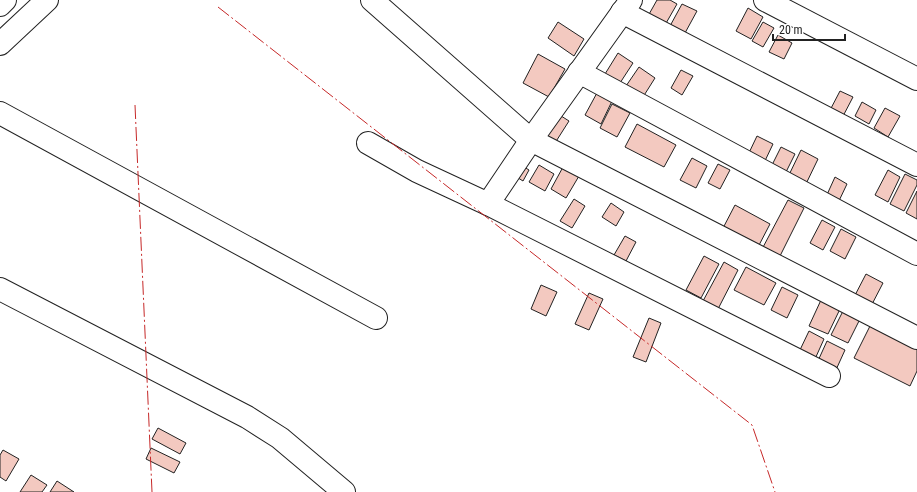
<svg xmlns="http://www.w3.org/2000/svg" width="917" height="492" font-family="'Roboto Condensed',sans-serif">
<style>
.building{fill:#f3c9c0;stroke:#222}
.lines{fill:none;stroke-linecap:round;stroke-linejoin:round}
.street-casing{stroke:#222;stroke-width:24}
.primary-casing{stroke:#222;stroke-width:24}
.street{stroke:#fff;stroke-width:22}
.primary{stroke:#fff;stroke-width:22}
.power{stroke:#c62828;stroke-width:1;stroke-dasharray:14 3 2 3;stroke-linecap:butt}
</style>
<rect width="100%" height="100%" fill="#fff"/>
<!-- building -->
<g class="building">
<path d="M657,0H670L677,4L665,25L648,16Z"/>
<path d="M682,4L697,11L685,33L670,26Z"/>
<path d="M748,8L763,17L751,39L736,31Z"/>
<path d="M558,22L584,39L574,56L548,38Z"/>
<path d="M763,22L774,28L763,47L752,41Z"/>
<path d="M778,35L792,43L784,59L769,52Z"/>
<path d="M618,53L633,63L620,83L605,74Z"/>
<path d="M538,54L565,69L549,97L523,83Z"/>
<path d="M639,67L655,78L643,97L626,86Z"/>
<path d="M681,70L693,76L682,95L671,88Z"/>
<path d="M598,91L613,99L601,124L585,115Z"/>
<path d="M840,91L853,97L841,120L828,114Z"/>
<path d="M862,102L876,110L869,124L855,116Z"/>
<path d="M612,104L630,113L617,137L600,128Z"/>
<path d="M885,108L900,116L888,137L874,128Z"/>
<path d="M558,114L569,121L555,143L544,136Z"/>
<path d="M637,124L676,145L664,167L625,147Z"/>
<path d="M757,136L773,144L763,165L747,157Z"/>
<path d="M781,147L795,154L785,174L771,167Z"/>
<path d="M801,150L818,159L804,188L787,179Z"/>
<path d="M692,158L707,166L696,188L680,180Z"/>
<path d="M718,164L730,170L720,189L708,183Z"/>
<path d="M521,165L529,170L523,181L515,176Z"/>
<path d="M539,165L554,174L545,191L529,182Z"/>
<path d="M563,167L579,176L566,198L551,189Z"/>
<path d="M888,170L900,177L888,202L875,195Z"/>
<path d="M905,174L917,180V185L904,211L890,204Z"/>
<path d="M835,177L847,184L837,205L825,199Z"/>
<path d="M917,191V219L906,213Z"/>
<path d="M574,199L585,206L572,228L560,221Z"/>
<path d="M788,200L804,208L778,260L761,251Z"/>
<path d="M611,203L624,212L616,226L602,217Z"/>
<path d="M735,205L770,224L757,249L722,230Z"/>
<path d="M822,220L835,227L823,250L810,243Z"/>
<path d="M841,229L856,237L845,259L830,251Z"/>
<path d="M625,236L636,242L626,261L614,255Z"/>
<path d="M704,256L719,264L701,298L686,290Z"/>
<path d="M724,262L738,270L718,309L703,301Z"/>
<path d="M746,267L776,283L764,305L734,290Z"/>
<path d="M866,274L883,283L869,310L852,301Z"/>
<path d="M541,285L557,292L546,316L531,309Z"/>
<path d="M782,287L798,295L787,318L771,310Z"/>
<path d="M589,293L603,299L589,330L575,324Z"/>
<path d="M821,300L840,309L828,334L809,326Z"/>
<path d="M843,311L860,319L848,343L831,335Z"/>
<path d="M649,318L661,323L646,362L633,357Z"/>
<path d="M871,324L917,346V371L910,386L854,358Z"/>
<path d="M809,331L824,339L815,359L799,352Z"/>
<path d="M827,341L845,350L835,372L817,363Z"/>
<path d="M158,428L186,443L180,454L152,439Z"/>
<path d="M151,448L180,462L174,473L146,459Z"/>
<path d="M3,450L19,459L6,481L0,477V455Z"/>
<path d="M31,475L47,485L42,492H20Z"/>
<path d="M57,481L74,492H50Z"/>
</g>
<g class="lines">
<!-- street casing -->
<g class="street-casing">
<g id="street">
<path d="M372,0L531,140L917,338"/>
<path d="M631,0L531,140L488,204L829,376"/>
<path d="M765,0L917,79"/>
<path d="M622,12L917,165"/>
<path d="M579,72L917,254"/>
<path d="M0,113L376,318"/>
<path d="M368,143L417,171L488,204"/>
<path d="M0,289L247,417L280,438L344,492"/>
</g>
</g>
<!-- primary casing -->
<g class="primary-casing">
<g id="primary">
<path d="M0,5L5,0"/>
<path d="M0,44L47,0"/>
</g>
</g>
<!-- street -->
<use href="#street" class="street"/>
<!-- primary -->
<use href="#primary" class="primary"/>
<!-- power -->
<g class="power">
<path d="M218,7L752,425L775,492"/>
<path d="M135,105L152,492"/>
</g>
</g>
<!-- scale -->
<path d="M773 34v6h72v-6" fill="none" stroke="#222222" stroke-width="2"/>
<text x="779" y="34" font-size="12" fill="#222222" stroke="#ffffff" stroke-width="3" paint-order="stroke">20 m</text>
</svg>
